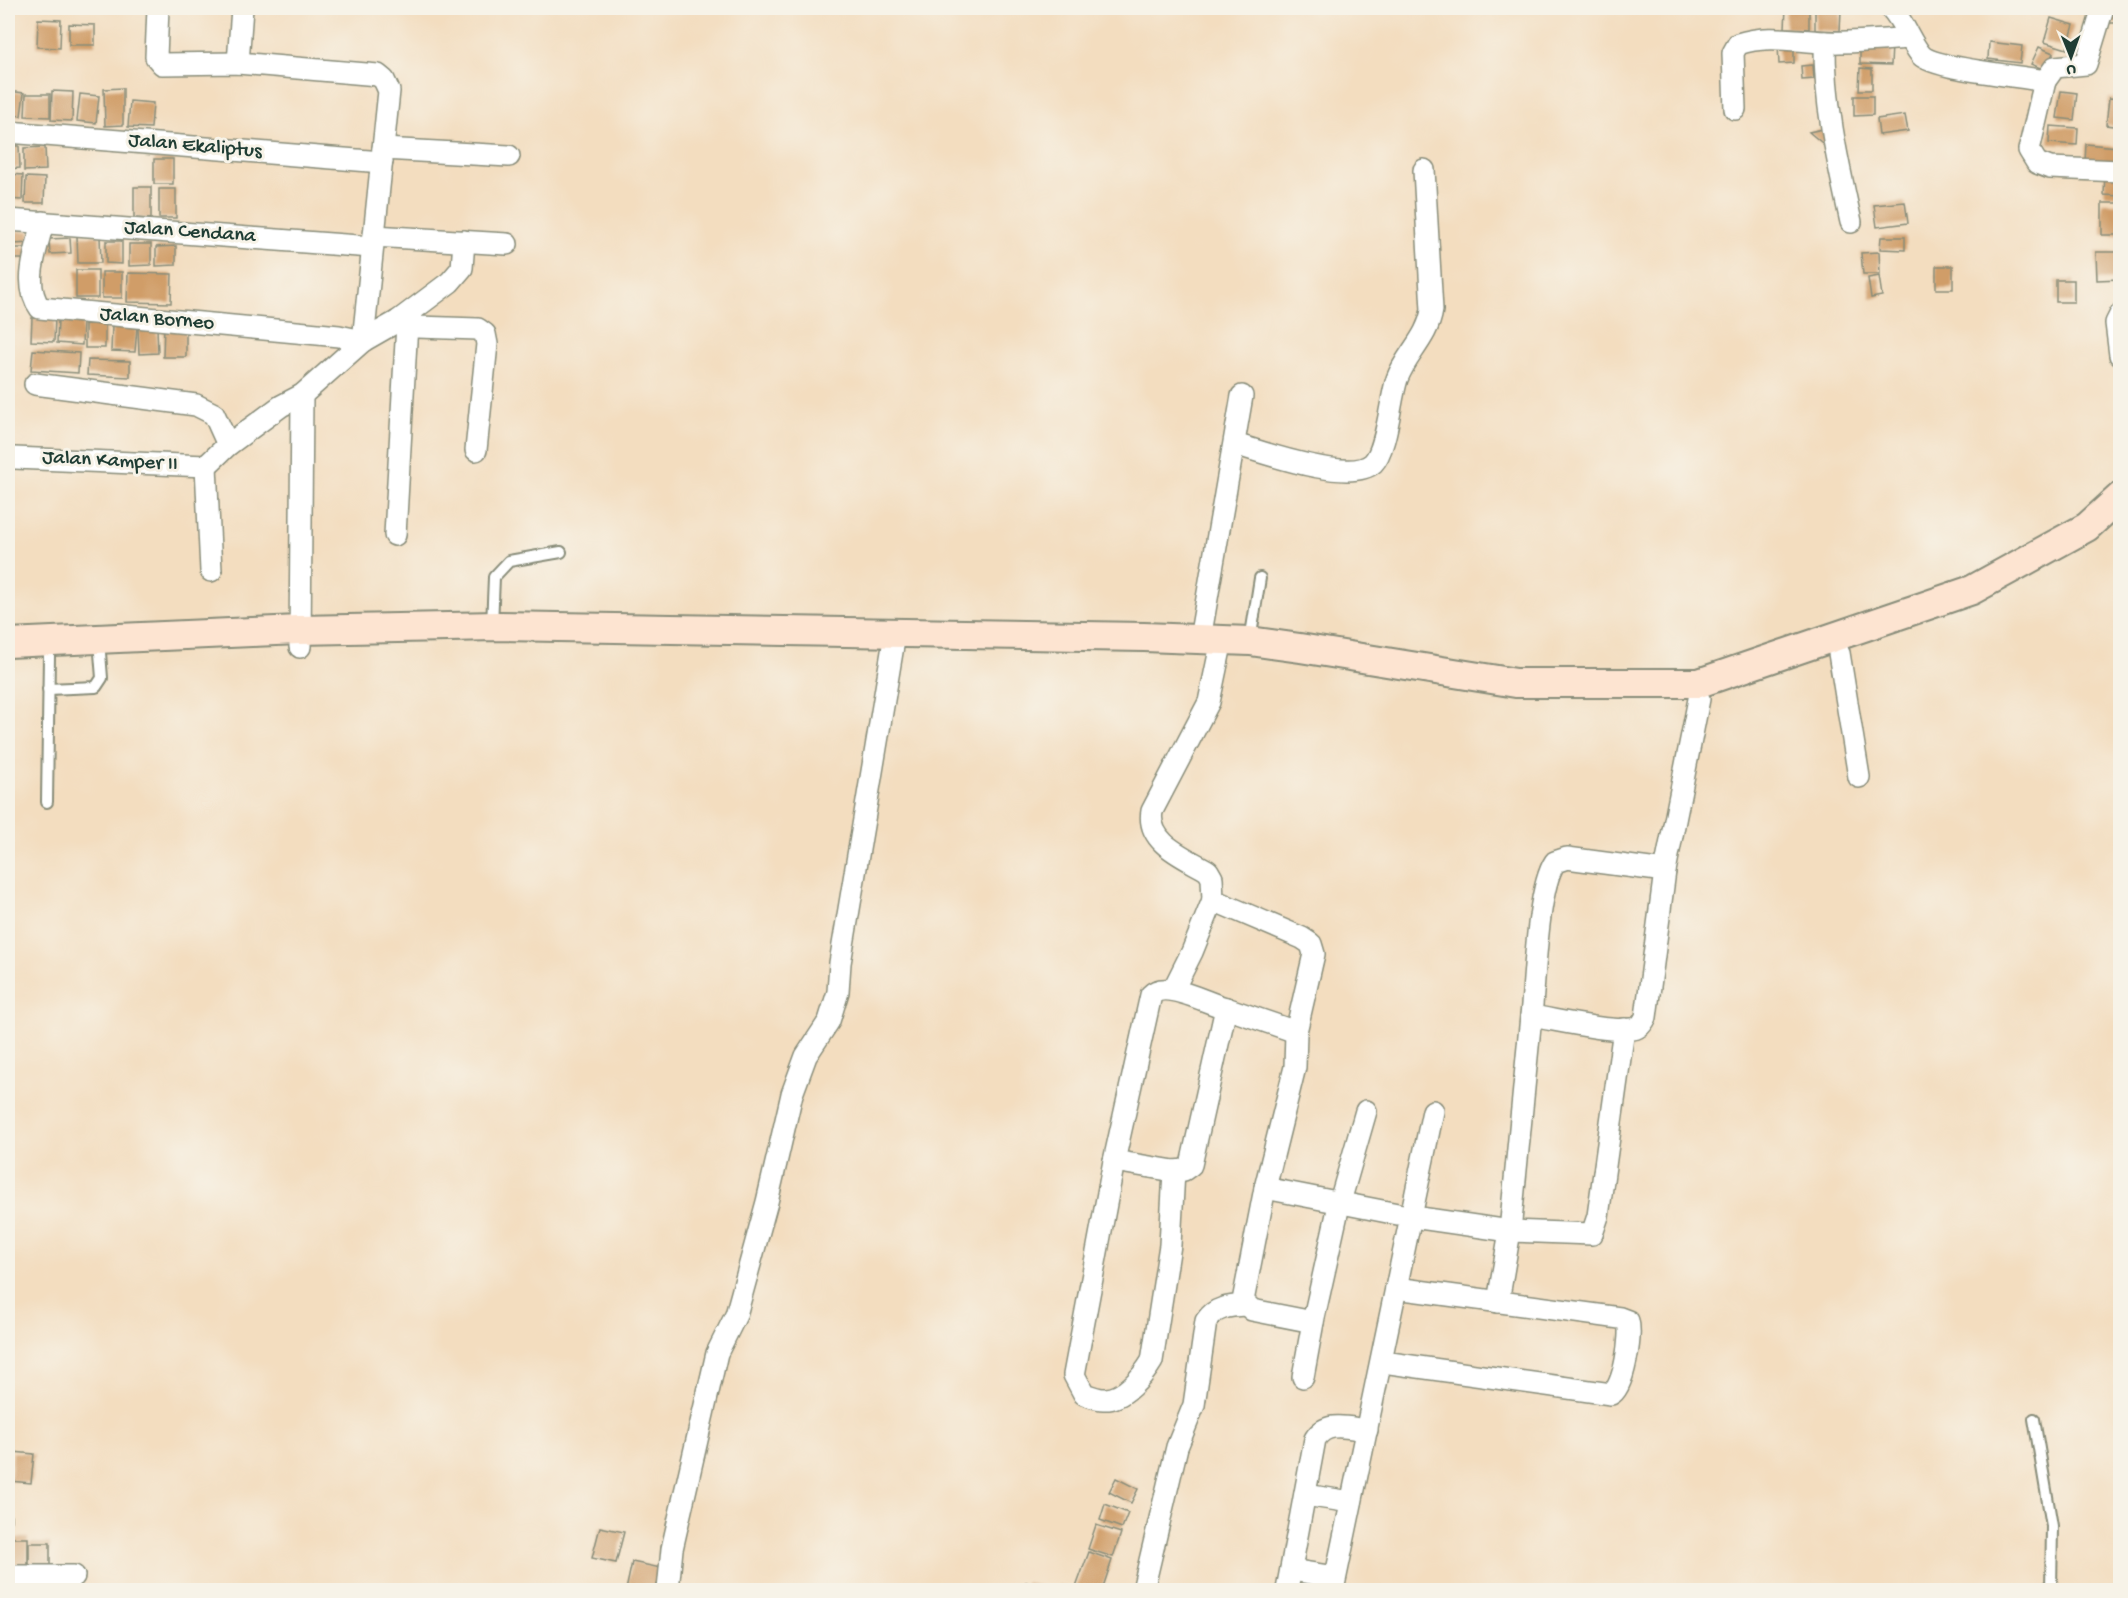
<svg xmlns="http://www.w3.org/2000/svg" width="2128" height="1598" font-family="'Gochi Hand',sans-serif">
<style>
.building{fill:#d09d68}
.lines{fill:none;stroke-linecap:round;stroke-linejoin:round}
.lane-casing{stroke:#898d7a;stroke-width:14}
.street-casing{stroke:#898d7a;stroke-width:24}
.secondary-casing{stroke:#898d7a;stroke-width:32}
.lane{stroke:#fff;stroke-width:10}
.street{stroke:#fff;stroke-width:21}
.secondary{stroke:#fde4d1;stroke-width:28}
.labels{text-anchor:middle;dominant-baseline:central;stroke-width:6;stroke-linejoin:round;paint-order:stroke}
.street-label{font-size:21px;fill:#1f3d34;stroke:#f7f3e8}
</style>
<rect width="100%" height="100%" fill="#f7f3e8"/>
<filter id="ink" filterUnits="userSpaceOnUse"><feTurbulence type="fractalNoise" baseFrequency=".0167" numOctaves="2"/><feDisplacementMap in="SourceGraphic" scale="12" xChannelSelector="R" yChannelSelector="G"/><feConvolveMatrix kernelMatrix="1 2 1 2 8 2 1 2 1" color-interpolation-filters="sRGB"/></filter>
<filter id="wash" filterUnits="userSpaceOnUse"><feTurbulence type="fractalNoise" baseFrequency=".008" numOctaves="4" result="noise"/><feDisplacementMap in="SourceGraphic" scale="24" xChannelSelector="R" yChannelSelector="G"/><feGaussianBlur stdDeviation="1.35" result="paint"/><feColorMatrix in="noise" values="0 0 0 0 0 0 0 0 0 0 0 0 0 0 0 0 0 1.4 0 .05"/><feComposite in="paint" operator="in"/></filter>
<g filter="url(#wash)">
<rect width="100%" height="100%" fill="#f3ddbf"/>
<g id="blocks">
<!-- building -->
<g class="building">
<path d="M104,8H145V11L104,10Z"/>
<path d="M1786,8H1809V29L1785,28Z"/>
<path d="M2108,8H2120V23H2107Z"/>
<path d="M1815,10H1841L1840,31L1815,30Z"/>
<path d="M2051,18L2074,25L2067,49L2044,42Z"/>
<path d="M38,19L61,20L60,48L37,47Z"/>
<path d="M69,24L95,25V45H69Z"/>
<path d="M1989,42L2022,46L2020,63L1988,59Z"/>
<path d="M1794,45V63L1779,64L1778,46Z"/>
<path d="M1860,45H1892L1891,65L1860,64Z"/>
<path d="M2039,47L2053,53L2045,70L2031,64Z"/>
<path d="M1813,65L1814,79L1802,80L1801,66Z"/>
<path d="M1860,68L1872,69V90H1859Z"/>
<path d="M2119,79H2120V94H2117Z"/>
<path d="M123,88V125L105,126L104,89Z"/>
<path d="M8,91L24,93L21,116L8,114Z"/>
<path d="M52,91L73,92L72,121L51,120Z"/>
<path d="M2061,91L2077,93L2074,120L2057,118Z"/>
<path d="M26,94H50V117L25,116Z"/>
<path d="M80,94L99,96L96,123L77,121Z"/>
<path d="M1854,96H1873V115L1854,116Z"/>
<path d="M2109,98L2120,99V127L2106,125Z"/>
<path d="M130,101L153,103L151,128L128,127Z"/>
<path d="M1905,115L1908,131L1879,135L1877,119Z"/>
<path d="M2050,126L2078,128L2077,145L2049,143Z"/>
<path d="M1828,128L1833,152L1809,132Z"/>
<path d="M2086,144L2117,147L2115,165L2085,162Z"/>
<path d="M8,146H19L20,168L8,169Z"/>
<path d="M45,147L46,170L24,171V148Z"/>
<rect x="154" y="159" width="19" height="25"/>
<path d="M8,174L23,175L22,200L8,199Z"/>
<path d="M2105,174H2120V196L2104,195Z"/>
<path d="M26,177L45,178L44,203H25Z"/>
<path d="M134,187H151V219L134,218Z"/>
<rect x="159" y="189" width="17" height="29"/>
<path d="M1905,202L1908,223L1877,227L1874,205Z"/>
<rect x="2102" y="203" width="18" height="32"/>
<path d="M12,231H30V243L13,244Z"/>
<path d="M77,236H100L101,263H78Z"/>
<path d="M1881,237H1905V250L1880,249Z"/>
<path d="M70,238L71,253L50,254L49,239Z"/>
<path d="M106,241H122V264L106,263Z"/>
<path d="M129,244H151V265L129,266Z"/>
<path d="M176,246V265L156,266V247Z"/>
<rect x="11" y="248" width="21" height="11"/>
<path d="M1879,252L1880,274H1863L1861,253Z"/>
<path d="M2096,252H2120V279L2097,280Z"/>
<rect x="1936" y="266" width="17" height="23"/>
<rect x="76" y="270" width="22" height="28"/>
<rect x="102" y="272" width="20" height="26"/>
<path d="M128,273L172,274L171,303L127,302Z"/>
<path d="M1879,276L1882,296L1871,298L1868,278Z"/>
<rect x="2056" y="280" width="18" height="22"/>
<path d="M32,318H55L54,342L31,341Z"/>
<path d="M58,320L83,322L82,345L57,343Z"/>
<rect x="85" y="324" width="20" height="24"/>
<path d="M112,325L137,327L135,352L111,351Z"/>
<path d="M164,325H186V357H163Z"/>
<path d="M138,328H157L158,353L139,354Z"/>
<path d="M33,350L79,353L78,373L31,370Z"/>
<path d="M88,360L130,361V377L87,375Z"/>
<path d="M13,1452L34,1454L31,1483L10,1481Z"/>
<path d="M1116,1478L1138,1489L1131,1503L1109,1492Z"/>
<path d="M1105,1504L1128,1513L1122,1528L1100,1520Z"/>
<path d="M8,1515L12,1516L9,1533H8Z"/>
<path d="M1096,1525L1121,1533L1113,1557L1088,1549Z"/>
<path d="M600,1527L624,1532L616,1563L592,1558Z"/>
<path d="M9,1538H28V1573H8Z"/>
<rect x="29" y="1543" width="21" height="27"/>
<path d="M1089,1552L1112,1560L1102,1590H1075Z"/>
<path d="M632,1562L661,1568L656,1590H626Z"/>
<path d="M1026,1582L1050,1590H1023Z"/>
<path d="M1058,1586L1072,1590H1056Z"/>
</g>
</g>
</g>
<g filter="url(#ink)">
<use href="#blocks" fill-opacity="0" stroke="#898d7a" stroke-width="1.5"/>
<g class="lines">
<!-- lane casing -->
<g class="lane-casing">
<g id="lane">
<path d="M492,626L494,577L509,561L561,552"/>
<path d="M1250,641L1260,578"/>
<path d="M48,689L96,687L102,678L100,653"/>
<path d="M47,802L49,655"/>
<path d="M2034,1419L2052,1526L2051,1590"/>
</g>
</g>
<!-- street casing -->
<g class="street-casing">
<g id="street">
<path d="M158,8L156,57L162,64L238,63L378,75L384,80L389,91L363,341"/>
<path d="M1891,8C1904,22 1909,40 1921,55C1934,69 2020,76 2045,81L2029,150L2037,163L2050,168L2120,171"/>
<path d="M1825,42C1824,102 1838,163 1851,222"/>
<path d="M238,63L242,8"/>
<path d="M2045,81L2055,67L2086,64L2103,8"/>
<path d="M1735,109L1733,53L1738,44C1768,34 1794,41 1825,42C1853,43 1882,40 1909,38"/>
<path d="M8,132L382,162"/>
<path d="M383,149L509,156"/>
<path d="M8,220L372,247"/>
<path d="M43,222C37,249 22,284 40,308L339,336L363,341"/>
<path d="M374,236L507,244"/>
<path d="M2120,315L2116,323L2120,355"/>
<path d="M398,321L417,327L478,329L485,334L487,344L476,450"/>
<path d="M35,384L196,405L214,414L228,445"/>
<path d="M1235,444C1262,452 1350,484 1373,463C1387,449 1390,400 1397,379C1406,354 1428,338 1432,310L1424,170"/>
<path d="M14,458L206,466"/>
<path d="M206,466L228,445L281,406L302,395L363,341L398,321L450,282L462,268L464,241"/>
<path d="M206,466L211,571"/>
<path d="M395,535L407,324"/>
<path d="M1200,639L1242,396"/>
<path d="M1222,640L1209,702L1152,811C1146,843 1185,857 1208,871L1212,878L1213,900L1302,938L1311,944L1314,954L1296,1032L1295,1067L1265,1188L1413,1217L1510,1231L1592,1234L1598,1216L1624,1029"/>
<path d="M300,647L302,395"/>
<path d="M1839,653L1859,777"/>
<path d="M1173,990L1192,952L1213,900"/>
<path d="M1531,1016C1535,979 1537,889 1555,862L1567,858L1665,871"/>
<path d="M1114,1161L1174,1171L1184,1170L1191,1165L1226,1008L1296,1032"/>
<path d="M1174,1171L1170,1245L1152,1361C1143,1376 1123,1401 1103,1399C1097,1399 1090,1396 1084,1394L1074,1375L1114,1161L1151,995C1165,979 1208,1004 1226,1008"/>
<path d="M1265,1188L1243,1301L1252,1310L1313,1322L1339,1205L1366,1111"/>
<path d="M1498,1302L1510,1231L1531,1016C1557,1020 1607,1032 1632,1029C1639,1029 1643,1023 1646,1017L1665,871L1699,699"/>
<path d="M1383,1362L1611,1394C1624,1388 1632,1335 1628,1321L1620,1318L1396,1288"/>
<path d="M1303,1377L1313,1322"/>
<path d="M1305,1495L1351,1502"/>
<path d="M1291,1570L1335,1577"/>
<path d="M8,1576H74"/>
<path d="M668,1590L672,1549L717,1353L736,1315L767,1202L792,1094L806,1056L829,1021L838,992L840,963L893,646"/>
<path d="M1143,1590L1177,1447L1194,1405L1206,1321C1215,1307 1230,1306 1245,1305"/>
<path d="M1287,1590L1315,1439C1327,1420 1348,1428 1367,1430"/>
<path d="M1333,1590L1433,1111"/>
</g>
</g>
<!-- secondary casing -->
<g class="secondary-casing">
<path id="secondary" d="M8,643L299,630L497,626L1144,637L1250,641L1300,648L1516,683H1699L1972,590L2087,527L2120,497"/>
</g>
<!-- lane -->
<use href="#lane" class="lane"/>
<!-- street -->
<use href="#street" class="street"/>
<!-- secondary -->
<use href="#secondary" class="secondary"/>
</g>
</g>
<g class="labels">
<!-- street labels -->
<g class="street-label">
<text transform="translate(195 147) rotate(5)">Jalan Ekaliptus</text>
<text transform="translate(190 233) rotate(4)">Jalan Cendana</text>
<text transform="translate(157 320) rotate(5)">Jalan Borneo</text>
<text transform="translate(110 462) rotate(3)">Jalan Kamper II</text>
</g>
</g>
<!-- margin -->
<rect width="2128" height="1598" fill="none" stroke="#f7f3e8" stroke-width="30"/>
<!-- north arrow -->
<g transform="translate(2071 57) rotate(179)" stroke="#f7f3e8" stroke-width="4.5" paint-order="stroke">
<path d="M0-4.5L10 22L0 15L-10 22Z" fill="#1f3d34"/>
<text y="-9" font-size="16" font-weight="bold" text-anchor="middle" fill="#1f3d34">U</text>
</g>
</svg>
